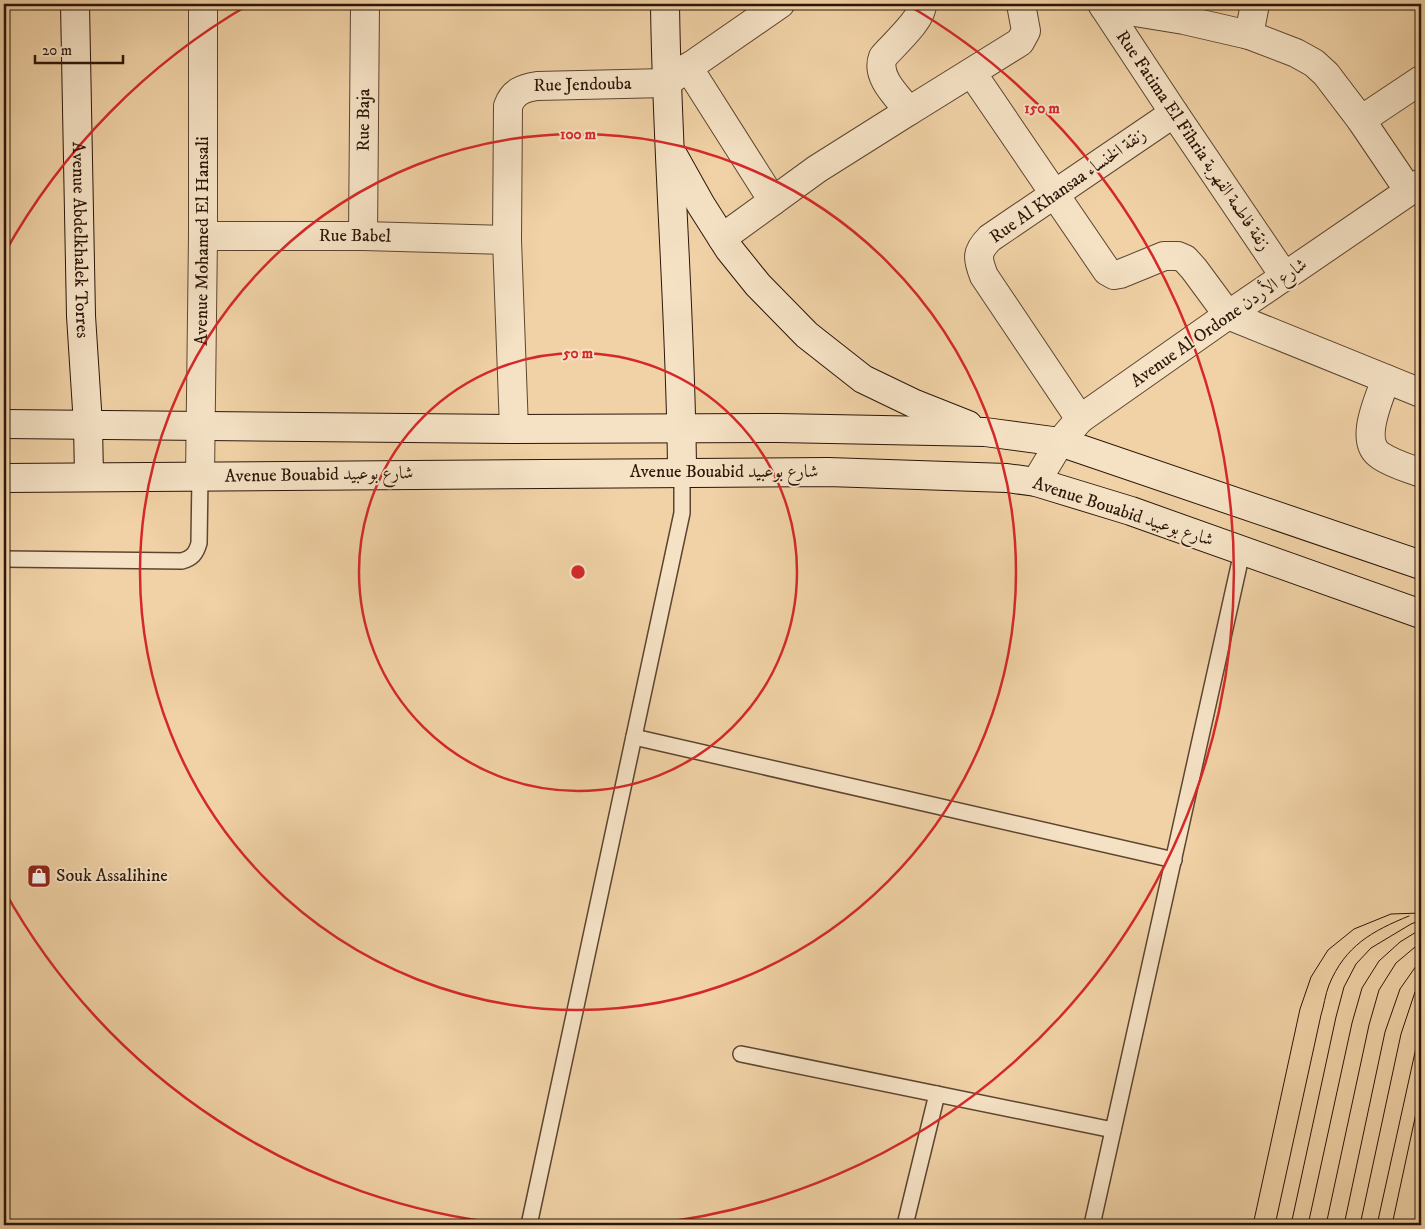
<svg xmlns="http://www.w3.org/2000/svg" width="1425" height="1229" font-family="'IM FELL DW Pica',Amiri,serif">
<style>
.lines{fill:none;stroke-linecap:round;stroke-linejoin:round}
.lane-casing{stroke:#5d4530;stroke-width:18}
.street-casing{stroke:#5d4530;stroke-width:30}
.secondary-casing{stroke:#2c1609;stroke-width:30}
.lane{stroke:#f5e2c5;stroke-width:15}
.street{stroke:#f5e2c5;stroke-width:28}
.secondary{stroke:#f5e2c5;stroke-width:28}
.tram{stroke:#2c1609;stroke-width:1}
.ring{fill:none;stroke:#d62828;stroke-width:2.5}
.labels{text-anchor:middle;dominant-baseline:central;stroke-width:4;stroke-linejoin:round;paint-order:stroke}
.street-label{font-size:18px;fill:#2c1609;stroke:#f5e2c5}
.poi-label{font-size:18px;fill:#2c1609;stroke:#f5e2c5;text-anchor:start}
.centre{fill:#d62828;stroke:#f5e2c5;stroke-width:2.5}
.ring-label{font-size:15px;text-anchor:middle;font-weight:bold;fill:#d62828;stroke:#f5e2c5;stroke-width:4;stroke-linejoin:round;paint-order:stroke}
</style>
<rect width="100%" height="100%" fill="#f0d2a6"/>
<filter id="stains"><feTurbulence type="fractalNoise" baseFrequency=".004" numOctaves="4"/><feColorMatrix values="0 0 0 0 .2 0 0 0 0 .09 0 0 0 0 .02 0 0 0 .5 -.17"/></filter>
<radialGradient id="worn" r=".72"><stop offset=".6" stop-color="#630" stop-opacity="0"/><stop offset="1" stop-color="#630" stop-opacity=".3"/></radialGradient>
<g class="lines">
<!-- lane casing -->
<g class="lane-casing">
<g id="lane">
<path d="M4,559L182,561C192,558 196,554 199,543L200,477"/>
<path d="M634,737L1174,860"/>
<path d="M741,1054L1113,1130"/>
<path d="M529,1225L682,513V472"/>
<path d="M905,1225L937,1094"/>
<path d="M1092,1225L1242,552"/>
</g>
</g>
<!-- street casing -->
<g class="street-casing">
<g id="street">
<path d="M1102,4L1174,113L1285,277"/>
<path d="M1104,7L1184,20L1249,35L1296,53L1314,63L1326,74L1361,120L1409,191"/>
<path d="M1249,35L1255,4"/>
<path d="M688,67L773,201"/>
<path d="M972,73L1107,271L1114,275L1120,274L1164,256H1178L1185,259L1194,269L1228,315L1421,393"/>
<path d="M909,111L1020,42L1026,31L1021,4"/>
<path d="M1361,120L1421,80"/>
<path id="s1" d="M203,236H363L507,240"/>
<path id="s2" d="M363,236L365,4"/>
<path d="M722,238L817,169L909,111C898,97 875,77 883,57C893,45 923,19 922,4"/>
<path d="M1386,379C1379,399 1358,442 1381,456C1393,464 1408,468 1421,473"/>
<path d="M1080,419L984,276C977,258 976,252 990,238L1174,113"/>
<path id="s3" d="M514,429L507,240L508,106C513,92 523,88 537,86L666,83L780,4"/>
<path id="s4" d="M200,477L203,236V4"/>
<path d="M1036,482L1060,442L1080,419L1228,315L1421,183"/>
</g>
</g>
<!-- secondary casing -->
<g class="secondary-casing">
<g id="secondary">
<path id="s5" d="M75,4L81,316L88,425L89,477"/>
<path d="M665,4C667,160 681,316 682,472"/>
<path d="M673,155L701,205L729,249L758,285L807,335L863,379L915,404L968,425"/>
<path d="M4,424L514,429L778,428L985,432L1060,442L1421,565"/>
<path d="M4,478L828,472L1007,478L1036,482L1131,511L1421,614"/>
</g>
</g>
<!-- lane -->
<use href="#lane" class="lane"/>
<!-- street -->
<use href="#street" class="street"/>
<!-- secondary -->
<use href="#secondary" class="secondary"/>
<!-- tram -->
<g class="tram">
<path d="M1253,1225L1300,1009L1311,977L1328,950L1354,929L1391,914L1421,913"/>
<path d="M1275,1225L1321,1015C1324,1006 1325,995 1329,985C1345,946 1372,931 1409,916"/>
<path d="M1291,1225L1336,1017L1344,987L1356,964L1371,948L1411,924L1421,920"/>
<path d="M1308,1225L1352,1023L1362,988L1379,961L1400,942L1421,929"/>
<path d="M1326,1225L1369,1025L1379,990L1396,963L1421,942"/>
<path d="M1344,1225L1385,1032L1400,989L1421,959"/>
<path d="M1360,1225L1401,1034L1415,992L1421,983"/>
<path d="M1377,1225L1421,1025"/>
<path d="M1392,1225L1421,1090"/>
<path d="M1415,1225L1421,1195"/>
</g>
</g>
<!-- distance rings -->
<g class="ring">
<circle cx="578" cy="572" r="219"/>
<circle cx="578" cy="572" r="438"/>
<path d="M515 1225A656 656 0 0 1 4 890M4 254A656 656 0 0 1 250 4M906 4A656 656 0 0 1 641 1225"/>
</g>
<!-- icons -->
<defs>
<g id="shop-square" transform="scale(1.25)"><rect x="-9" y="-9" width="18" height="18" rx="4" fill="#8f2418" stroke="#f5e2c5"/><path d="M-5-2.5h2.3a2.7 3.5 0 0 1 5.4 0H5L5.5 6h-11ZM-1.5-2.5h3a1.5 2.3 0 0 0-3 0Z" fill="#fff"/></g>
</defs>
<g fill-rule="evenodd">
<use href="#shop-square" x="39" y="876"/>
</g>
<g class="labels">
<!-- street labels -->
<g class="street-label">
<text stroke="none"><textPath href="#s3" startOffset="406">Rue Jendouba</textPath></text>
<text stroke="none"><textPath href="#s2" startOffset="116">Rue Baja</textPath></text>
<text transform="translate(1193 141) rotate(56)">Rue Fatima El Fihria زنقة فاطمة الفهربة</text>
<text transform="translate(1068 186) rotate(-35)">Rue Al Khansaa زنقة الخنساء</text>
<text stroke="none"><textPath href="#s1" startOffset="152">Rue Babel</textPath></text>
<text stroke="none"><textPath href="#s5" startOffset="236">Avenue Abdelkhalek Torres</textPath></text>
<text stroke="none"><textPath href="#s4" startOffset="236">Avenue Mohamed El Hansali</textPath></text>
<text transform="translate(1219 323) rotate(-35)">Avenue Al Ordone شارع الأردن</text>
<text x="724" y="472">Avenue Bouabid شارع بوعبيد</text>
<text transform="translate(319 475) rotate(-1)">Avenue Bouabid شارع بوعبيد</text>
<text transform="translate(1123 512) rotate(18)">Avenue Bouabid شارع بوعبيد</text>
</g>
<!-- poi labels -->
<g class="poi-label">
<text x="56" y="876">Souk Assalihine</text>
</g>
</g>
<circle cx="578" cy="572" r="8" class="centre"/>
<g class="ring-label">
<text x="1042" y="113">150 m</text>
<text x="578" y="139">100 m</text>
<text x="578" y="358">50 m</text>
</g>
<!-- margin -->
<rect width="1425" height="1229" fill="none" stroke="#f0d2a6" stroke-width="20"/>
<rect x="5" y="5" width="1415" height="1219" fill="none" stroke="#2c1609" stroke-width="2.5"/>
<rect x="10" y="10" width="1405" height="1209" fill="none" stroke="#2c1609"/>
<!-- scale -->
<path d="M35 55v8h88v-8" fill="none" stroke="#2c1609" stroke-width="2.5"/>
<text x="42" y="55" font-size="15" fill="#2c1609" stroke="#f5e2c5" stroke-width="4" paint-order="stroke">20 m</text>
<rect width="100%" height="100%" filter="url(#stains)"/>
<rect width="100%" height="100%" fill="url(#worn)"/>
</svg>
